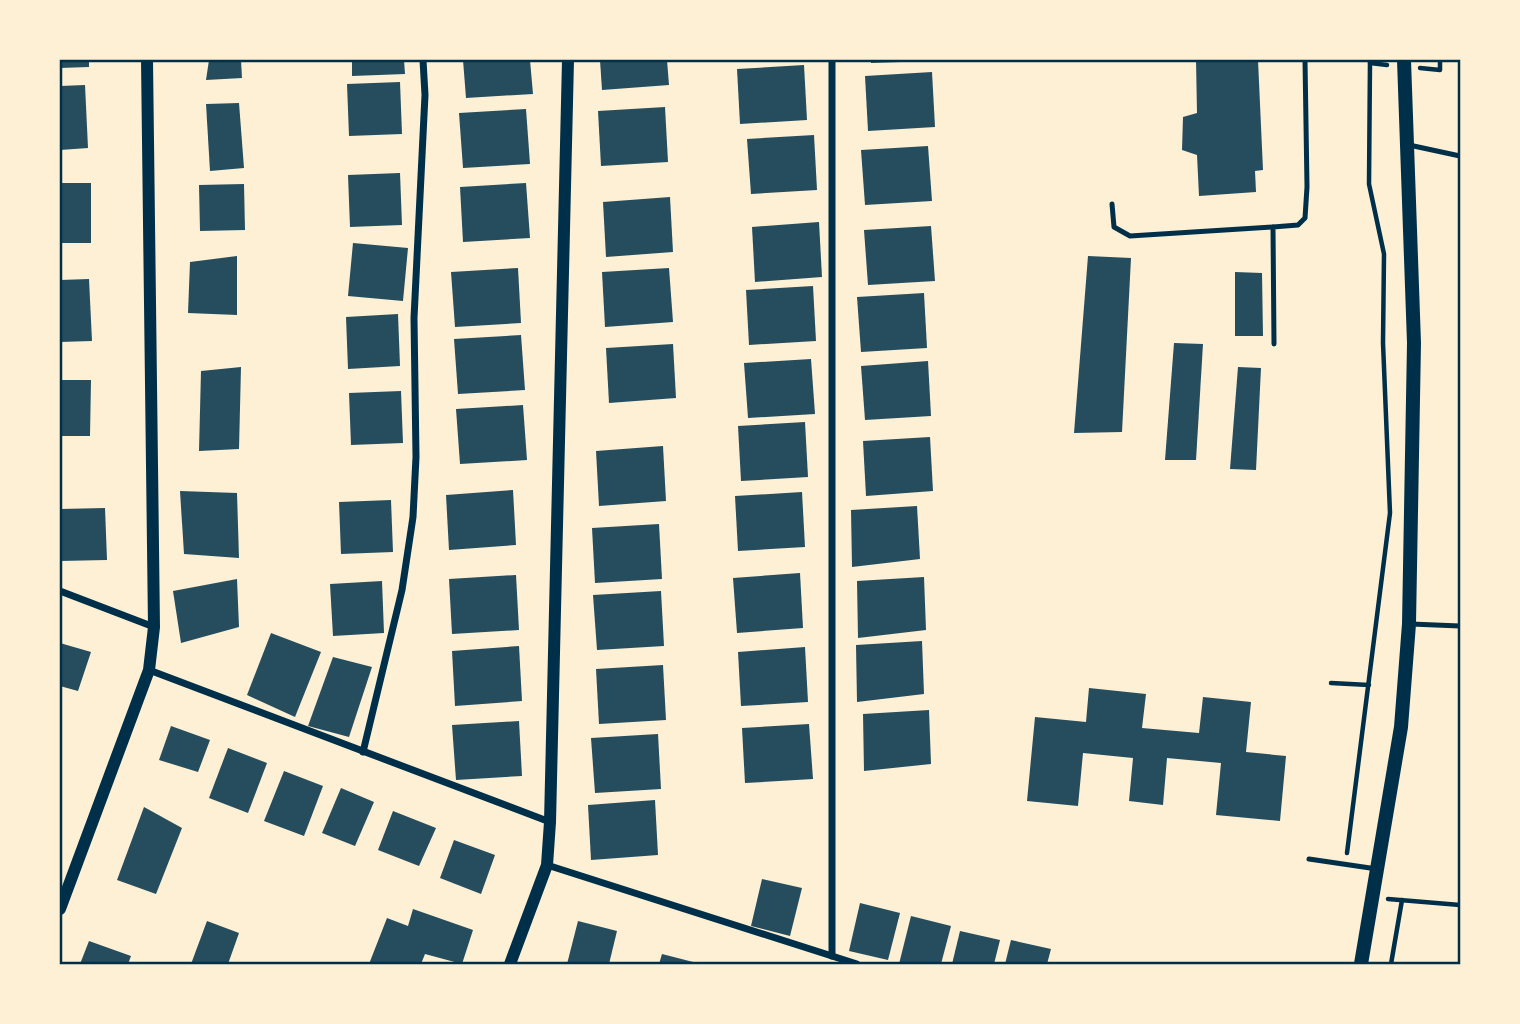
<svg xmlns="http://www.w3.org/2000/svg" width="1520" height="1024" font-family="'Sofia Sans Condensed',sans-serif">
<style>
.building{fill:#264d5e}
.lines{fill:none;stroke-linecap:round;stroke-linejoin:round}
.path{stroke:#003049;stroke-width:4.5}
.service{stroke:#003049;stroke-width:5}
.minor{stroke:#003049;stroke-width:7}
.tertiary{stroke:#003049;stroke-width:12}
.secondary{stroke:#003049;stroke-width:14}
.neatline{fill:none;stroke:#003049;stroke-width:2.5}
</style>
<rect width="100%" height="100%" fill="#fdf0d5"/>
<!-- building -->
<g class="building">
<path d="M60,60H89V67L60,68Z"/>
<path d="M209,60H241L242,78L206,80Z"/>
<path d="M352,60H404L405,74L352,76Z"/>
<path d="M463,60H530L533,94L466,98Z"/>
<path d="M600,60H667L669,85L602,90Z"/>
<path d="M871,60H901V62L871,63Z"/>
<path d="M1196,60H1258L1263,170L1255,171L1256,192L1199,196L1197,155L1182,150L1183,117L1197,113Z"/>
<path d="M804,65L807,120L740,124L737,69Z"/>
<path d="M932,72L935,127L868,131L865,76Z"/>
<path d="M400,82L402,134L349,136L347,84Z"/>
<path d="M85,85L88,148L60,150V86Z"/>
<path d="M239,103L244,168L210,171L206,104Z"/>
<path d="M665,107L668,162L601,166L598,111Z"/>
<path d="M526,109L530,164L463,168L459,113Z"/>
<path d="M814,135L817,190L751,194L747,139Z"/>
<path d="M928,146L932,201L865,205L861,150Z"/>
<path d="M400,173L402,225L350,227L348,175Z"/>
<rect x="60" y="183" width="31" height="60"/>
<path d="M526,183L530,238L463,242L460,187Z"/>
<path d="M244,184L245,230L200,231L199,185Z"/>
<path d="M670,197L673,252L606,257L603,202Z"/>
<path d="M819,222L822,277L755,282L752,227Z"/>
<path d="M931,226L935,281L868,285L864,230Z"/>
<path d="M353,243L408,248L403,301L348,296Z"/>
<path d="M237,256V315L188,313L190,262Z"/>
<path d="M1088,256L1131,258L1122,432L1074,433Z"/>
<path d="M518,268L521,323L455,327L451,272Z"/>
<path d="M669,268L673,322L605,327L602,272Z"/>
<path d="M1235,272L1262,273L1263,336H1235Z"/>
<path d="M89,279L92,341L60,342V280Z"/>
<path d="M813,286L816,341L749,345L746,290Z"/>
<path d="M924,293L927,348L861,352L857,297Z"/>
<path d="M398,314L400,366L348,369L346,317Z"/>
<path d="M521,335L525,390L458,394L454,339Z"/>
<path d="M1174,343L1203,344L1196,460H1165Z"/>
<path d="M673,344L676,398L609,403L606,348Z"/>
<path d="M811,359L815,414L748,418L744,363Z"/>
<path d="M928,361L931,416L865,420L861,366Z"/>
<path d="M241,367L239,449L199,451L201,371Z"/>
<path d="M1238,367L1261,368L1256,470L1230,469Z"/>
<path d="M60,380H91L90,436H60Z"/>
<path d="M401,391L403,443L351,445L349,393Z"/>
<path d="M523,405L527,460L460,464L456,409Z"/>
<path d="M805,422L808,477L741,481L738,426Z"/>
<path d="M930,437L933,491L866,496L863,441Z"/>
<path d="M663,446L666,501L599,506L596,451Z"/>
<path d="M513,490L516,545L449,550L446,495Z"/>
<path d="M180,491L237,493L239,558L184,554Z"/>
<path d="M802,492L805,547L738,551L735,496Z"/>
<path d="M391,500L393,552L341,554L339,502Z"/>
<path d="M917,506L920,559L852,567L851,510Z"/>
<path d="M105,508L107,560L60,561V509Z"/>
<path d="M659,524L662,579L595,583L592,528Z"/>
<path d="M800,573L803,628L737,633L733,578Z"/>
<path d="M516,575L519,630L452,634L449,579Z"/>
<path d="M924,577L926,630L858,638L857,581Z"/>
<path d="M237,579L239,627L181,643L173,591Z"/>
<path d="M382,581L384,633L333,636L330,584Z"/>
<path d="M661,591L664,646L597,650L593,595Z"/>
<path d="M271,633L321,652L295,717L247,695Z"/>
<path d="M922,641L924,694L857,702L856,645Z"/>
<path d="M60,643L91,652L78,691L60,686Z"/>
<path d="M519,646L522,701L455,706L452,651Z"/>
<path d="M805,647L808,702L741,706L738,652Z"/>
<path d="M333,657L372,667L349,737L308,726Z"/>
<path d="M663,665L666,720L599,724L596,669Z"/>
<path d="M1089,688L1146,694L1142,728L1199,733L1203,697L1251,702L1246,752L1286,756L1280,821L1216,815L1221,763L1167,758L1163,805L1129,801L1133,758L1083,753L1078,806L1027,801L1035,717L1086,722Z"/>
<path d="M929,710L931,764L864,771L863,714Z"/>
<path d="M519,721L522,776L456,780L452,725Z"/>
<path d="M809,724L813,779L745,783L742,728Z"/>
<path d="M171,726L210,740L198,772L159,760Z"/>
<path d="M658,734L661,789L595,793L591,738Z"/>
<path d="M228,748L267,763L248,813L209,798Z"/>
<path d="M284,771L323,786L304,836L264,821Z"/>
<path d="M341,788L374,802L355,846L322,833Z"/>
<path d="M655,800L658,855L591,860L588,805Z"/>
<path d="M144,807L182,828L156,894L117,880Z"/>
<path d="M393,811L436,828L419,866L378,850Z"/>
<path d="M454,840L495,855L481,894L440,878Z"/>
<path d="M762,879L802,888L790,936L751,926Z"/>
<path d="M860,903L900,913L888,960L849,951Z"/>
<path d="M413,909L473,930L462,964L425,954L421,964H369L387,918L408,926Z"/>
<path d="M911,916L951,926L941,964H899Z"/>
<path d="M207,921L239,933L228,964H191Z"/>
<path d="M578,921L617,931L609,964H567Z"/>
<path d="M960,931L1000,940L994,964H952Z"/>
<path d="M1011,940L1051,949L1047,964H1005Z"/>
<path d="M89,941L131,956L128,964H80Z"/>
<path d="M662,954L701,964H659Z"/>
</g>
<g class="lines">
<!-- path -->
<g class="path">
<path d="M1370,63L1387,65"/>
<path d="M1420,68L1440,70V60"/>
<path d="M1331,683L1369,685"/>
<path d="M1347,853L1390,513L1383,343L1384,254L1369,184L1370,60"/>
<path d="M1388,899L1460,905"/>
<path d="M1391,964L1402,900"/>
</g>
<!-- service -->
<g class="service">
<path d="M1409,145L1460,156"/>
<path d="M1112,204L1114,227L1130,236L1273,227"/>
<path d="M1274,344L1273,227L1298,225L1305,218L1307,187L1305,60"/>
<path d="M1411,624L1460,626"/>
<path d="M1309,859L1377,869"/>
</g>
<!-- minor -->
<g class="minor">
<path d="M60,591L154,627"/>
<path d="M149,670L550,822"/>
<path d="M363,752L402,590L413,517L416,457L414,318L425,95L423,60"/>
<path d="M547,865L857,964"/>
<path d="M832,956V60"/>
</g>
<!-- tertiary -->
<g class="tertiary">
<path d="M60,909L149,670L154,627L147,60"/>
<path d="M510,964L547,865L550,822L568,60"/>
</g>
<!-- secondary -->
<path class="secondary" d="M1361,964L1401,727L1409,624L1414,343L1404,60"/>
</g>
<!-- border -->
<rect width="1520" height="1024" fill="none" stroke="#fdf0d5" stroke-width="122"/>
<rect x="61" y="61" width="1398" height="902" class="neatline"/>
</svg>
